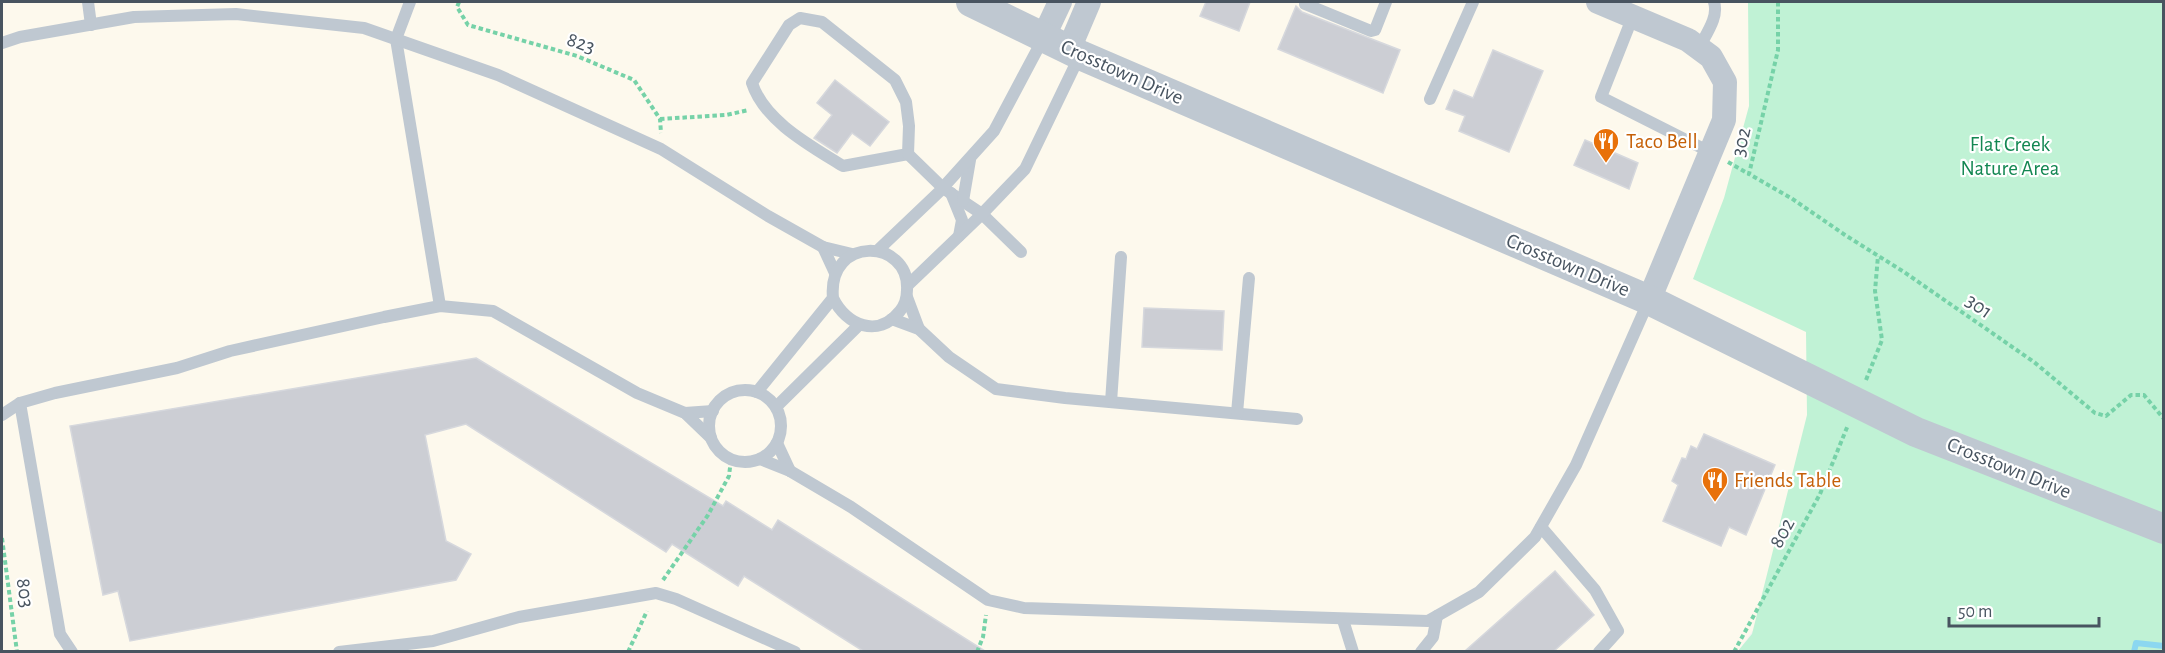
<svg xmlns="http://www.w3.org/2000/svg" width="2165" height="653" font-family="'Alegreya Sans',sans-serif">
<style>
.commercial{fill:#fdf9ed}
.green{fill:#c0f2d5}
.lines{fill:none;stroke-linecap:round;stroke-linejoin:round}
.stream{stroke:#8bd7f0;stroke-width:6}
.building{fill:#ccced4;stroke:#d6d8dd;stroke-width:1.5}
.path{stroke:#76d2a8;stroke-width:4;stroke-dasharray:4.5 3;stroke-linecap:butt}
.service{stroke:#bfc8d1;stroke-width:12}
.minor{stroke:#bfc8d1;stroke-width:24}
.tertiary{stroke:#bfc8d1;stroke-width:30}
.labels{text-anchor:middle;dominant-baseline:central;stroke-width:4.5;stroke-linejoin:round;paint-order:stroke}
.street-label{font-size:21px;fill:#485460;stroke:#fff}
.food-label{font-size:21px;fill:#c56008;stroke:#fff;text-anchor:start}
.park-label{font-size:21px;fill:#138752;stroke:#fff}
</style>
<rect width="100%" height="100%" fill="#f4f2f2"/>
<!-- commercial -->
<path class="commercial" d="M2,2H1819L1910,417L1738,651H2Z"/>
<!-- green -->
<path class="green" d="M1748,2H2163V651H1738L1752,634L1807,415L1806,332L1693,279L1724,198L1749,106Z"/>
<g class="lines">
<!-- stream -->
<path class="stream" d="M2134,652L2136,643L2164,646"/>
</g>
<!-- building -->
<g class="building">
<path d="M1206,2H1250L1239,31L1200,16Z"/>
<path d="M1296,6L1302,12L1400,50L1383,93L1278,49Z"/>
<path d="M1493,50L1543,71L1509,152L1459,131L1465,116L1446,109L1454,90L1473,98Z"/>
<path d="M835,80L889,122L870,146L852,133L837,153L814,138L832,115L817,103Z"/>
<path d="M1585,140L1638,163L1629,189L1574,165Z"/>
<path d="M1144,308L1224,311L1222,350L1142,347Z"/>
<path d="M476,358L723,506L726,501L772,530L778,520L985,651H863L744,576L738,586L672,544L666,552L466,424L425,435L446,541L471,554L456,580L130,641L118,591L103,595L70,426Z"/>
<path d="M1704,434L1775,465L1746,535L1729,527L1721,546L1663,521L1678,485L1672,481L1682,458L1686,459L1691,446L1697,449Z"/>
<path d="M1555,571L1594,615L1554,651H1465Z"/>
</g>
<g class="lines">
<!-- path -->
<g class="path">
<path d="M459,2L457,7L468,25L577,56L634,80L660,119L661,133"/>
<path d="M1778,2V50L1749,174L1791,198L1845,235L1904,272L2034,362L2095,413L2106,416L2131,395H2144L2164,419"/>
<path d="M660,119L726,115L749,110"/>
<path d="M1728,162L1749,174"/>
<path d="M1866,380L1882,340L1875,291L1878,256"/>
<path d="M2,538L17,652"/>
<path d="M663,580L708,515L729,476L731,459"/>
<path d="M628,652L647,611"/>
<path d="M977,652L983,637L986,615"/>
<path d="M1734,652L1820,494L1848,425"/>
</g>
<!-- service -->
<g class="service">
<path d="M88,2L91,25"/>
<path d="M410,2L396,39L440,306"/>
<path d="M1305,2V4L1371,31L1375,30L1386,2"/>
<path d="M1633,16L1601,97L1710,152"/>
<path d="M800,18L822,22L895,80L906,102L909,126L908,154L843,166C811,146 764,121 752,83L789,25Z"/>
<path d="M2,43L20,37L134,17L236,14L364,28L498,75L661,149L768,216L823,247L852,254"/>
<path d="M1699,48C1706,34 1719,17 1714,2"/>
<path d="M1430,99L1473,2"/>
<path d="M908,154L943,188L982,214L1021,252"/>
<path d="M951,193L962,220L959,236"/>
<path d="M963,201L970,160"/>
<path d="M823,247L835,273"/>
<path d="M877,251L939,192L994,131L1044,37"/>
<path d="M908,285L980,216L1025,169L1080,55"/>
<path d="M907,297L919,329"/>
<path d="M892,319L919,329L949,357L996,389L1065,398L1297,419"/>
<circle cx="745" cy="426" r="36"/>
<path d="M757,392L833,298C827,235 910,238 907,290C907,298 905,305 900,311C878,339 846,325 833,298"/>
<path d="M1111,402L1121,257"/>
<path d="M20,403L60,634L72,652"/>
<path d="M776,407L859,325"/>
<path d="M685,413L713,411"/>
<path d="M1237,413L1249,278"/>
<path d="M2,415L20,403L55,393L177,368L230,351L384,317L440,306L493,311L637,393L685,413L711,438"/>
<path d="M777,443L790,471"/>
<path d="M760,459L790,471L851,507L988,600L1024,608L1428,621L1479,592L1535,537L1576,465L1649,300"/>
<path d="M1541,527L1595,590L1618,631L1599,652"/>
<path d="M1343,620L1353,652"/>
<path d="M339,652L433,641L519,617L656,593L676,599L795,652"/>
<path d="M1421,652L1433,637L1437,616"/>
</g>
<!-- minor -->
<g class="minor">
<path d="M1598,2L1688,40L1711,57L1725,82L1724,120L1649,300"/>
<path d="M1044,36L1060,2"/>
<path d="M1069,49L1089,2"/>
</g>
<!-- tertiary -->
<path class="tertiary" d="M971,2L1080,55L1649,300L1916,432L2164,529"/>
</g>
<!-- icons -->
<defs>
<g id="restaurant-pin" transform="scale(1.35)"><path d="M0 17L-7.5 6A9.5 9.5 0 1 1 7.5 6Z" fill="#e8710a" stroke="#fff"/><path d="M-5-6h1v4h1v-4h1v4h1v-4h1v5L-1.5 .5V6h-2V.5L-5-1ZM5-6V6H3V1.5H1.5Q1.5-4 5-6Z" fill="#fff"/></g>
</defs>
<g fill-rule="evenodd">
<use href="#restaurant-pin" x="1606" y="141"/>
<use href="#restaurant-pin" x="1715" y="480"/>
</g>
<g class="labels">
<!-- street labels -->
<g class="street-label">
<text transform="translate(581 43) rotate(19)">823</text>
<text transform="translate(1122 72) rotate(24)">Crosstown Drive</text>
<text transform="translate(1741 142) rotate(-77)">302</text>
<text transform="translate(1568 265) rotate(23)">Crosstown Drive</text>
<text transform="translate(1979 306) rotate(35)">301</text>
<text transform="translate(2009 468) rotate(22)">Crosstown Drive</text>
<text transform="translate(1782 533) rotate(-62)">802</text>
<text transform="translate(25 593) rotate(82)">803</text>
</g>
<!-- food labels -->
<g class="food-label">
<text x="1626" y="141">Taco Bell</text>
<text x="1734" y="480">Friends Table</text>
</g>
<!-- park labels -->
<g class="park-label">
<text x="2010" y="144">Flat Creek<tspan x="2010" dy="24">Nature Area</tspan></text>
</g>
</g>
<!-- border -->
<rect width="2165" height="653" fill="none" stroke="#485460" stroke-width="6"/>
<!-- scale -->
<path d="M1949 617v9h150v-9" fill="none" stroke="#485460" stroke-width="3"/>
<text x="1958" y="617" font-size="18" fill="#485460" stroke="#ffffff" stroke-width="4.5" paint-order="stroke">50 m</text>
</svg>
